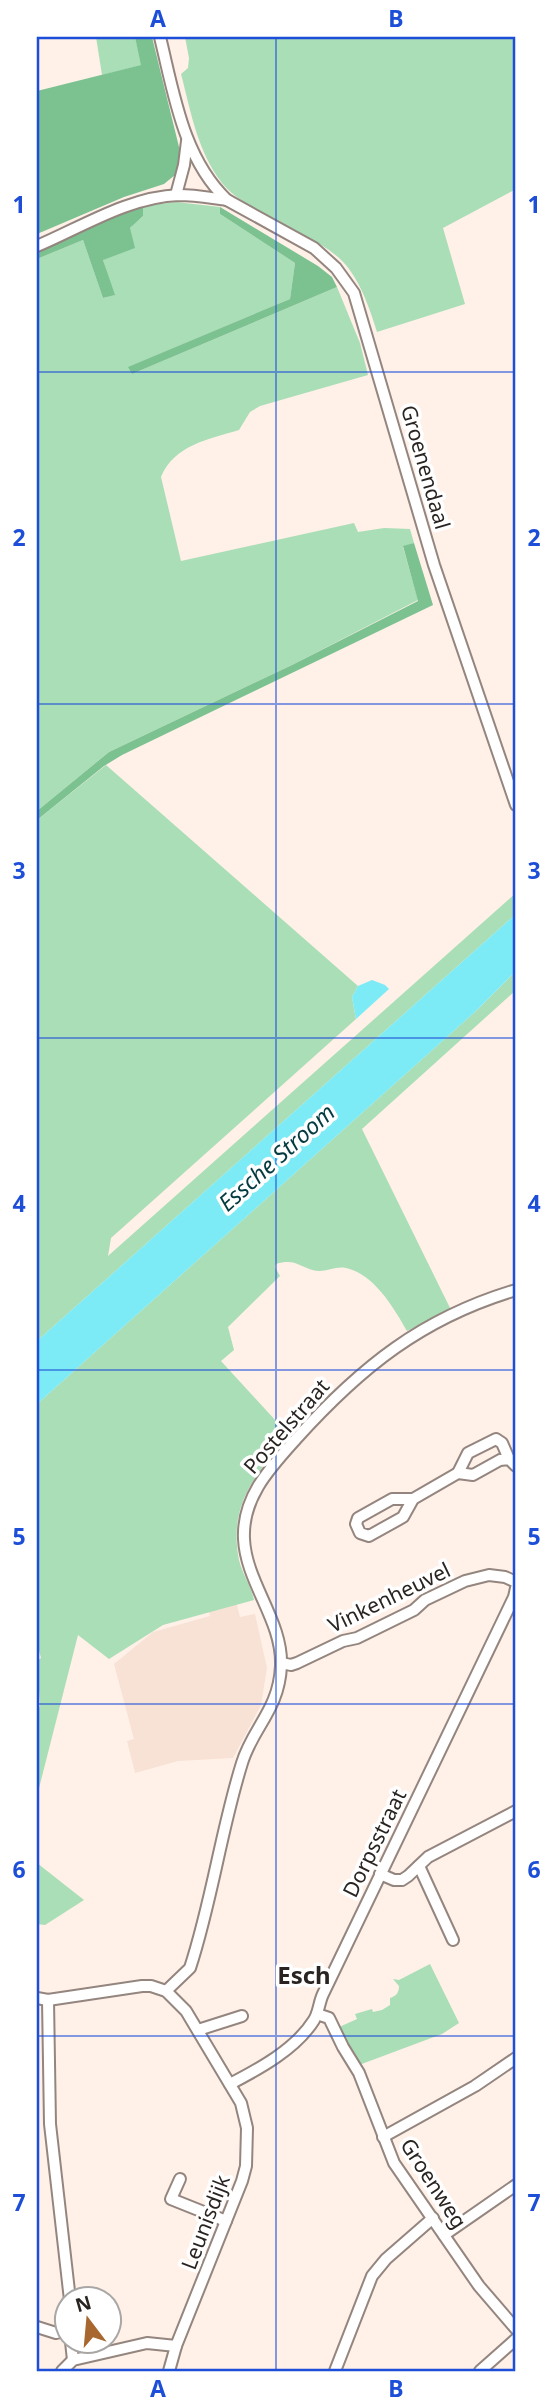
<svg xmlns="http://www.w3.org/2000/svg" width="553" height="2408" font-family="'Noto Sans',sans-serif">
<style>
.built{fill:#f8e2d5}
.green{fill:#a9deb7}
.forest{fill:#7bc290}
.water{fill:#7cebf6}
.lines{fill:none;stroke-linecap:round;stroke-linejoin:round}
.minor-casing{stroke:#94867f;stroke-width:14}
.minor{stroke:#fff;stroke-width:10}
.grid{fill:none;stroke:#1d4ed8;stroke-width:2;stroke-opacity:0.55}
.labels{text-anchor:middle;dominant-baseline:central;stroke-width:7;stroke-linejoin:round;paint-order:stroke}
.street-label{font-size:21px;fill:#292421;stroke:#fff}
.water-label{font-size:23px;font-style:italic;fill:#033b40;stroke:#fff}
.quarter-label{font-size:24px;font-weight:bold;fill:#292421;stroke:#fff}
.neatline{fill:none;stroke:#1d4ed8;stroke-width:2.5}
.grid-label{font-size:23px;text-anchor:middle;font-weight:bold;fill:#1d4ed8}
</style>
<rect width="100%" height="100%" fill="#fff0e8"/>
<!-- built -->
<path class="built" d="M236,1601L240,1617L255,1614L267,1668L261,1705L233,1758L178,1761L135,1773L127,1741L134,1739L114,1664L153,1632L210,1616L208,1609Z"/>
<!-- green -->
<g class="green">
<path d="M96,37H135L142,65L102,75Z"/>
<path d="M185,37H516V189L443,228L465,304L377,332C370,310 363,288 349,269C332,245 290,229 265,214C249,205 233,197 222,183C197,150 191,112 181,74L188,68L189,58Z"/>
<path d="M176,202L220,207V214L295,263L290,299L129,367L132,374L337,287L360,343L368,375L260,406L250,412L239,430C209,439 174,445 161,477L181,561L354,523L358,532L384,528L410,529L414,543L403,547L418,600L292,665L109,752L37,811V259L83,240L103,298L114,295L103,260L133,225L143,216V206Z"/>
<path d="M106,765L358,986L352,997L356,1019L111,1238L108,1256L516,893V914L37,1341V820Z"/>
<path d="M516,971V990L362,1129L451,1310L407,1331C394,1308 374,1274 346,1268C337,1266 328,1271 319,1271C302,1270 297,1257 276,1264L275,1267L280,1276L228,1327L234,1350L221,1361L288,1434C256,1476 228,1503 239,1560C242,1573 251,1586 254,1600L163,1625L109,1659L78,1635L37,1796V1715L40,1705L37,1661L41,1658L37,1644V1404L477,1010Z"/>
<path d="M37,1863L84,1900L45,1925L37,1924Z"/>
<path d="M430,1964L459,2023L442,2034L359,2065L337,2028L357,2019L355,2014L372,2009L373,2012L382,2010L390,2005V1998C396,1996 399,1993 399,1986L393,1979L399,1980Z"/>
</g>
<!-- forest -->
<g class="forest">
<path d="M135,37H152L179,147L180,163L175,175L164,184L124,197L37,234V91L141,65Z"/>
<path d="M143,206V216L130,228L135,248L103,260L115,295L103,298L83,240L37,259V249L107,218Z"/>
<path d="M220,207L318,266L332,277L337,287L132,374L128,367L290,299L295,263L220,214Z"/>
<path d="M414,543L433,605L122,755L104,766L37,820V811L109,752L292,665L418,601L403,546Z"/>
</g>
<!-- water -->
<g class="water">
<path d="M516,914V971L477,1010L37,1404V1341Z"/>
<path d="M372,980L385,985L389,989L356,1019L352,997L358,986Z"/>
</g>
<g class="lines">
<!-- minor casing -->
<g class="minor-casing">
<g id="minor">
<path d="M160,37C174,94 183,158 227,200L314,248L336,268L354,293L434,565L516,805"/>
<path d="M176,195L184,165L187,141"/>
<path d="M37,246C82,227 128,197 179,195C195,195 211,198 227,200"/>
<path d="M458,1473L468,1453L496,1439L502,1443L509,1459"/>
<path d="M413,1499L403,1517L369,1536L360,1533L356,1524L358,1518L392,1499H413L458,1473L473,1475L500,1460L509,1459L516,1466"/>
<path d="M281,1663L291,1665L297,1663L343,1641L357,1638L414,1610L425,1600L465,1581L489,1575L505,1577L516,1582"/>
<path d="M419,1866L453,1940"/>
<path d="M380,1874L394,1880H402L408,1876L428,1857L516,1811"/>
<path d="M166,1991L190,1968C212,1901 221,1830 242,1763C253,1727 279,1710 281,1666C283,1621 246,1583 244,1539C242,1497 270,1468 296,1439C361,1367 422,1318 516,1290"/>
<path d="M37,1998L48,2000L142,1986H151L166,1991L186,2011L241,2103L247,2128L246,2166L242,2181L176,2346L169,2371"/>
<path d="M48,2000L50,2124L70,2300"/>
<path d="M317,2014L329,2018L343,2047L359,2073L394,2163L479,2286L516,2329"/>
<path d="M198,2030L242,2016"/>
<path d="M230,2084C259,2069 296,2049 314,2020C319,2012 319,2002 323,1994L514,1597L516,1588"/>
<path d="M383,2137L475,2086L516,2058"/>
<path d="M180,2179L171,2199L226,2221"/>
<path d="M444,2235L516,2185"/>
<path d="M37,2327L56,2333L65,2331"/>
<path d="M71,2342L73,2360"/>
<path d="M62,2371L73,2360L147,2343L176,2346"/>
<path d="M335,2371L372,2276L386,2259L433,2218"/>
<path d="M480,2371L516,2339"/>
</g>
</g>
<!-- minor -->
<use href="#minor" class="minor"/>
</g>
<!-- grid -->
<path class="grid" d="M276,37V2371M37,372H516M37,704H516M37,1038H516M37,1370H516M37,1704H516M37,2036H516"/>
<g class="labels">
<!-- street labels -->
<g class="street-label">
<text transform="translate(426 467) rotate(74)">Groenendaal</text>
<text transform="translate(286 1426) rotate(-49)">Postelstraat</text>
<text transform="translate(389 1597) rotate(-26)">Vinkenheuvel</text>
<text transform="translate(374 1843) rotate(-64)">Dorpsstraat</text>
<text transform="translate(434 2183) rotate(57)">Groenweg</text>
<text transform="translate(205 2222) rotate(-69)">Leunisdijk</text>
</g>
<!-- water labels -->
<g class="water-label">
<text transform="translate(276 1157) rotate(-42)">Essche Stroom</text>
</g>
<!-- quarter labels -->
<g class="quarter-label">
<text x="304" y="1974">Esch</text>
</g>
</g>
<!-- border -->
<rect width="553" height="2408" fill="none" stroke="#ffffff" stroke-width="77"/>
<!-- north arrow -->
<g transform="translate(88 2320) rotate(344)"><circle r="33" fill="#ffffff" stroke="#a9a7a6" stroke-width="2"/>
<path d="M0-5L12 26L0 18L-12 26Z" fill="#a7672f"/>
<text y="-10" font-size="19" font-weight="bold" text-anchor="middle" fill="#292421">N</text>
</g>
<rect x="38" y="38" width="476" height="2332" class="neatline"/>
<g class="grid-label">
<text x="158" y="27">A</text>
<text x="396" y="27">B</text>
<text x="19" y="213">1</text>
<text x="534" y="213">1</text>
<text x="19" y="546">2</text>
<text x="534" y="546">2</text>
<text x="19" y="879">3</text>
<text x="534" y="879">3</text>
<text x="19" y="1212">4</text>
<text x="534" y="1212">4</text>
<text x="19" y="1545">5</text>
<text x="534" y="1545">5</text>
<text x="19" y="1878">6</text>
<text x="534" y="1878">6</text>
<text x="19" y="2211">7</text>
<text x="534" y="2211">7</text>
<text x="158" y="2397">A</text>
<text x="396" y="2397">B</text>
</g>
</svg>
